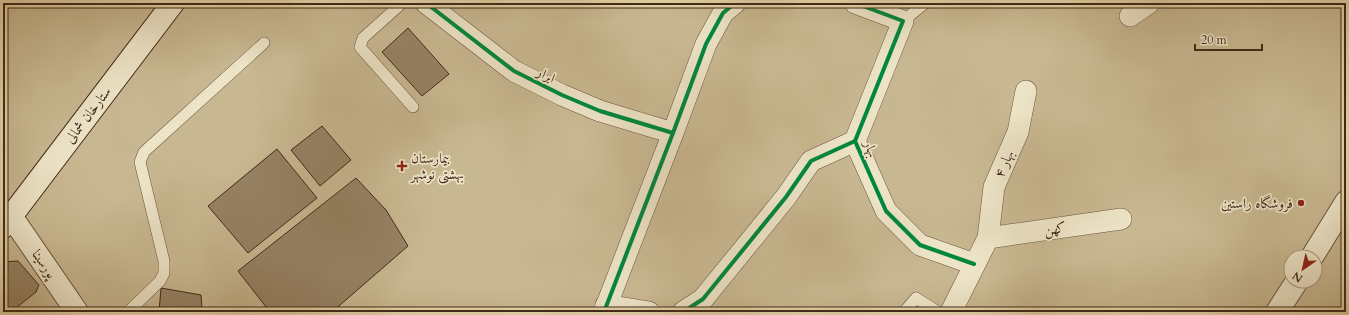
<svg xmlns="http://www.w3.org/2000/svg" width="1349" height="315" font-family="Cardo,Amiri,serif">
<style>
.green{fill:#c8b891;stroke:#847056;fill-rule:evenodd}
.building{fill:#968264;stroke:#41281a}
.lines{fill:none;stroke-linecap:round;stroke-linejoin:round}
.service-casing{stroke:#6a543e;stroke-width:12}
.minor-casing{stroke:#6a543e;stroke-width:22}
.tertiary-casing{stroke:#6a543e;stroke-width:24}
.secondary-casing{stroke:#41281a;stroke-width:24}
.service{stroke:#ede4c7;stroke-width:11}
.minor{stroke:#ede4c7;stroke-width:21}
.tertiary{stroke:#ede4c7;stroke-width:22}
.secondary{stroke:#ede4c7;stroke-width:22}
.cycleway-casing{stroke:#ede4c7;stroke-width:6}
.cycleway{stroke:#00873e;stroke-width:4}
.poi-dot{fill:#8f2418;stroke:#ede4c7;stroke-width:1.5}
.labels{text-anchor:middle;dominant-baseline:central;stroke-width:3.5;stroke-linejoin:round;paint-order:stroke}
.street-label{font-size:14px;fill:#41281a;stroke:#ede4c7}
.poi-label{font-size:14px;fill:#41281a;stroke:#ede4c7;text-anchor:start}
</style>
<rect width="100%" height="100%" fill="#e4d6a9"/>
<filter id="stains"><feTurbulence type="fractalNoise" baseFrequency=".005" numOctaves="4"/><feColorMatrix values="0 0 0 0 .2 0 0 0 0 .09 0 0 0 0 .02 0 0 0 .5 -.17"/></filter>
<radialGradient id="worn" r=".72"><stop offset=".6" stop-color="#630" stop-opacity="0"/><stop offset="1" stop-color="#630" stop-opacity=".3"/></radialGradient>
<!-- green -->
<path class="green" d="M3,3H1346V312H3ZM1291,257H1315V281H1291Z"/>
<!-- building -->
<g class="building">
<path d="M408,28L449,74L422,96L382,52Z"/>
<path d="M322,126L351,160L320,186L291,150Z"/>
<path d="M277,149L317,198L248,253L208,206Z"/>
<path d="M356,178L386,210L408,246L332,312H270L238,271Z"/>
<path d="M18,261L39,285L36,292L11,312H3V262Z"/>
<path d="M161,288L201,295L202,308L212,312H159Z"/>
</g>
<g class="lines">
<!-- service casing -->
<g class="service-casing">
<g id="service">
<path d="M402,3L363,38L360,47L413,107"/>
<path d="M903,21L925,3"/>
<path d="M128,312L160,281L164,273V261L140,162L144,152L264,43"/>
<path d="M904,312L916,298L938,312"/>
</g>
</g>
<!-- minor casing -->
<g class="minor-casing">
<g id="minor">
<path d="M426,3L514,71L562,95L600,111L673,133"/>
<path d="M855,3L903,21L855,141L886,211L920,245L974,264"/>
<path d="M1130,16L1149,3"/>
<path d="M988,238L1121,219"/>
<path d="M606,305L649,312"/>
<path d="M604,312L673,133L706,44L723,13L735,3"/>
<path d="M683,312L703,299L786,197L811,161L855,141"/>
<path d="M951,312L988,238L994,187L1018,132L1026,91"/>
</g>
</g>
<!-- tertiary casing -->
<g class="tertiary-casing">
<g id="tertiary">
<path d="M11,216L77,312"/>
<path d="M1312,257L1346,202"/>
<path d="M1277,312L1297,281"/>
</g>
</g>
<!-- secondary casing -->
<g class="secondary-casing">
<path id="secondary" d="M3,227L173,3"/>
</g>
<!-- service -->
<use href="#service" class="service"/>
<!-- minor -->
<use href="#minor" class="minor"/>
<!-- tertiary -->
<use href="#tertiary" class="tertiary"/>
<!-- secondary -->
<use href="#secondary" class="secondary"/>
<!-- cycleway casing -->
<g class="cycleway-casing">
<g id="cycleway">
<path d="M426,3L514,71L562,95L600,111L673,133"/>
<path d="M855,3L903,21L855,141L886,211L920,245L974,264"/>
<path d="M604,312L673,133L706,44L723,13L735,3"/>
<path d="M683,312L703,299L786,197L811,161L855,141"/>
</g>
</g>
<!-- cycleway -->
<use href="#cycleway" class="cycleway"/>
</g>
<!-- markers -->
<g class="poi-dot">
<path d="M400 160h4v4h4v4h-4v4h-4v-4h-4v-4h4z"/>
<circle cx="1301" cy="203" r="4"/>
</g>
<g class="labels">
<!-- street labels -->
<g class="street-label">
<text transform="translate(546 75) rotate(27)">ابرار</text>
<text transform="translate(88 115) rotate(-53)">ستارخان شمالی</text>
<text transform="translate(871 149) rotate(69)">بهار</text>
<text transform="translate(1004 164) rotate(-66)">بهار ۴</text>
<text transform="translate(1055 229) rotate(-8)">کهن</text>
<text transform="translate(44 264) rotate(55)">پورسینا</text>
</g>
<!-- poi labels -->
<g class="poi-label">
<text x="411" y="158">بیمارستان<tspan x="411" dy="16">بهشتی نوشهر</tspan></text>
<text x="1293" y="203" text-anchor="end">فروشگاه راستین</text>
</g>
</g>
<!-- margin -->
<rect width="1349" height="315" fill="none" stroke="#e4d6a9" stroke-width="16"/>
<rect x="4" y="4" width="1341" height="307" fill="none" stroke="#41281a" stroke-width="2"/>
<rect x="8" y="8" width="1333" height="299" fill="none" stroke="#41281a"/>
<!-- north arrow -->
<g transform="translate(1303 269) rotate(214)"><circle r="19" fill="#ede4c7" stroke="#a89982"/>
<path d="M0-3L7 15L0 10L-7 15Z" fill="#8f2418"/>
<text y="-6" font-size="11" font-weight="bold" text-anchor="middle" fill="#41281a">N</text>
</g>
<!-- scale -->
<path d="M1195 44v6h67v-6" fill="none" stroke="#41281a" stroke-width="2"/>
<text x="1201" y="44" font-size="12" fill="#41281a" stroke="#ede4c7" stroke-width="3" paint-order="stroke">20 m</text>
<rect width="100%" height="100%" filter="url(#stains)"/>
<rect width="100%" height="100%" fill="url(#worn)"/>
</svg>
